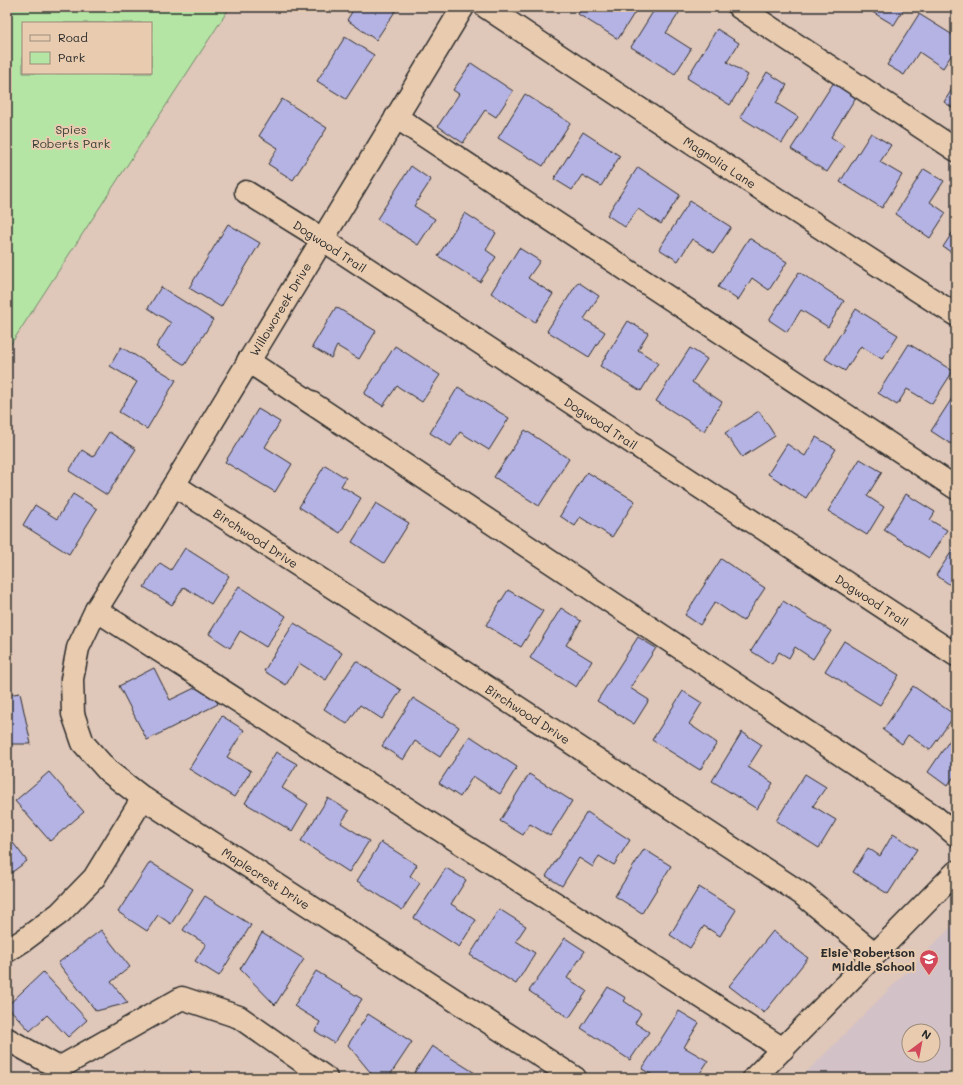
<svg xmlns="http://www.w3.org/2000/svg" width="963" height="1085" font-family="Mali,sans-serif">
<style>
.built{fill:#d2c1c7;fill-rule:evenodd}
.green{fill:#b5e5a4;stroke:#708868;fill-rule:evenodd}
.building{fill:#b5b3e4;stroke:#2b2b2b}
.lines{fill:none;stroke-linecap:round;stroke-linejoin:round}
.minor-casing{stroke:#2b2b2b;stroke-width:25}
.minor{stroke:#e9ccb0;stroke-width:22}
.labels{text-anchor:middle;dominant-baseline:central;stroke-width:4;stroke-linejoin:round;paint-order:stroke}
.park-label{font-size:12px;fill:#393e37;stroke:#e9ccb0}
.street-label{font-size:12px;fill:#2b2b2b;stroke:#e9ccb0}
.poi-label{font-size:12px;font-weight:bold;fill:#2b2b2b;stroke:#e9ccb0;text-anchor:end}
</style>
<rect width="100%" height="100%" fill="#dfc7ba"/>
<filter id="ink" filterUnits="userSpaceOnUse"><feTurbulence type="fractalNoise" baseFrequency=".025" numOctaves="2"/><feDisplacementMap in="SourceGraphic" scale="8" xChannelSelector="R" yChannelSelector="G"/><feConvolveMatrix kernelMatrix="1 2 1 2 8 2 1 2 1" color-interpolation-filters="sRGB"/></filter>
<g filter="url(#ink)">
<!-- built -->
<path class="built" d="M956,922V1078H801ZM909,1031H933V1055H909Z"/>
<!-- green -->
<path class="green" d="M7,7H230L7,350ZM23,23H151V73H23Z"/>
<!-- building -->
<g class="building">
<path d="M355,7H398L376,40L347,20Z"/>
<path d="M582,7H638L618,39L578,14Z"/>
<path d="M656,7H668L679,13L666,33L691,49L675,74L631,47Z"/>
<path d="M864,7H905L894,25Z"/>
<path d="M919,14L956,37V48L943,68L919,52L904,75L887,65Z"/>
<path d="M717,29L739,43L727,62L748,75L730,105L687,78Z"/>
<path d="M345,37L374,55L346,99L317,81Z"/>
<path d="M471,63L513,91L496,117L485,110L463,143L438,126L459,94L453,90Z"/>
<path d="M767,72L787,85L776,103L798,117L782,143L740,117Z"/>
<path d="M834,82L856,97L831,137L844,146L827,172L791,149Z"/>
<path d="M956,83V110L944,102Z"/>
<path d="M525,94L570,123L543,166L498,138Z"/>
<path d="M282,99L327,128L293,180L268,164L278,148L259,136Z"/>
<path d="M583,132L620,156L601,186L582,175L572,190L554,179Z"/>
<path d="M871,133L891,145L880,162L902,175L882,208L840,182Z"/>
<path d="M411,166L431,180L414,206L435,219L418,245L377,219Z"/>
<path d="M638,167L680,195L661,224L638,209L625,227L607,215Z"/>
<path d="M924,169L944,181L930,202L946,213L930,238L895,214Z"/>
<path d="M690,201L731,227L714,253L692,239L678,261L659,249Z"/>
<path d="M465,213L496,233L486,250L496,257L480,282L438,256Z"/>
<path d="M228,224L260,243L221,307L189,288Z"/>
<path d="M956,227V255L943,247Z"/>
<path d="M749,238L787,262L769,290L752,278L738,300L718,287Z"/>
<path d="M519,248L540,261L528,278L553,294L535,322L491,293Z"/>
<path d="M799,272L844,301L828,327L801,310L787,332L769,320Z"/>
<path d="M578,282L599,296L584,319L605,332L589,357L547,331Z"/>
<path d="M161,287L213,320L185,365L156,347L171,323L148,308Z"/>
<path d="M336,307L376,331L359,359L337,346L331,358L312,347Z"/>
<path d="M856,309L898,335L882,359L861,346L845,371L825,359Z"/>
<path d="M628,321L648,333L638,350L658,363L641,391L600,366Z"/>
<path d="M909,344L953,371L932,404L907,389L897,405L878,393Z"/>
<path d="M395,346L440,375L422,402L397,386L383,406L364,394Z"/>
<path d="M121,347L176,380L147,429L119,412L137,382L110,366Z"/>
<path d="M690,348L707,359L692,382L722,402L704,431L656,401Z"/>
<path d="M458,387L509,418L489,450L460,432L451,446L430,433Z"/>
<path d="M956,392V437L951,444L931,431Z"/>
<path d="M258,409L280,422L265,447L292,464L275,492L225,462Z"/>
<path d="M759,411L775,436L742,457L725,433Z"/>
<path d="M525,430L569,459L539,506L494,477Z"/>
<path d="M109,432L136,449L107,495L69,471L82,450L93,457Z"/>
<path d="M816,437L836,449L806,498L768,474L787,444L805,456Z"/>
<path d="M860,459L882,472L867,496L884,507L867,535L828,511Z"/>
<path d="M325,465L346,478L341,486L361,498L340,533L299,507Z"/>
<path d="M587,472L635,501L612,537L580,517L575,526L560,516Z"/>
<path d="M73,494L97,509L69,554L23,525L35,505L57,519Z"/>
<path d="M906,494L935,512L930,520L947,530L929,558L884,530Z"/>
<path d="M376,503L409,523L384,563L352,542Z"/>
<path d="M956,545V589L936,575Z"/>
<path d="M185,548L229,576L211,604L184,587L172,605L144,587L160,563L171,570Z"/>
<path d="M721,559L765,588L743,621L715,602L700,625L685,615Z"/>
<path d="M239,586L286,616L266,647L240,631L230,648L209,634Z"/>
<path d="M508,590L543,611L521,647L486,625Z"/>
<path d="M783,601L831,631L813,659L795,647L789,658L779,652L772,664L751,651Z"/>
<path d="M561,608L581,621L566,645L592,661L576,687L530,658Z"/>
<path d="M294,623L342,653L326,680L299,663L286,685L264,671Z"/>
<path d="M638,637L656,648L630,688L649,700L634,724L597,701Z"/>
<path d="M844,641L899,675L880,705L825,671Z"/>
<path d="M356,661L401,690L382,719L360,705L347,724L324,709Z"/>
<path d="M154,668L170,700L207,682L218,704L147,740L119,686Z"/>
<path d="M913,686L955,715L930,750L908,735L902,744L883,730Z"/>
<path d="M683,691L702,703L689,724L717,743L700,770L652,740Z"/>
<path d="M20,693L31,744H7V695Z"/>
<path d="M413,698L459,727L440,757L415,741L403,760L382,746Z"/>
<path d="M222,716L244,730L227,757L251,771L234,797L189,769Z"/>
<path d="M956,731V774L947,786L928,772Z"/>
<path d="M742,732L762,745L748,767L773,783L757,809L712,781Z"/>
<path d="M470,736L517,767L500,794L473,776L460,797L439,783Z"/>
<path d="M276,752L297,764L282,788L308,804L292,831L245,803Z"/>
<path d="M49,772L84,812L50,841L15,801Z"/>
<path d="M529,774L572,801L550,836L530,824L523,835L500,821Z"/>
<path d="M805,774L826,787L813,806L836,820L819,848L776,821Z"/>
<path d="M328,798L349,811L341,823L369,841L349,872L301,841Z"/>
<path d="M587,812L630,840L614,865L599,856L593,867L579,858L562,886L546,876Z"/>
<path d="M893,834L917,849L888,894L853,872L868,848L880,856Z"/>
<path d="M7,835L27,861L7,876Z"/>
<path d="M381,842L417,865L410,876L420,883L402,910L357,881Z"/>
<path d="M644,849L671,866L642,913L615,896Z"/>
<path d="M150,862L193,889L171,924L158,915L147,931L118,912Z"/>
<path d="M446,868L466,880L451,904L476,920L459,947L414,918Z"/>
<path d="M699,887L736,910L720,936L704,926L690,948L670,935Z"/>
<path d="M205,896L251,925L219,976L195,961L206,944L183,930Z"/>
<path d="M499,909L526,926L516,941L535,953L516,984L470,955Z"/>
<path d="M101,930L130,967L111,982L128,1003L96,1011L58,963Z"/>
<path d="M773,931L808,958L764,1013L729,986Z"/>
<path d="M262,933L304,959L275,1005L240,969Z"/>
<path d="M565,938L585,951L567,978L587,991L569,1018L529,991Z"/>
<path d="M316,971L362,999L334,1043L315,1031L320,1022L294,1006Z"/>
<path d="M43,972L87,1020L68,1037L47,1015L30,1031L7,1006Z"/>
<path d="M608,987L626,998L624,1001L641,1013L635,1023L649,1032L630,1060L581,1028Z"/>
<path d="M679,1011L699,1023L684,1047L708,1061L697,1078H657L642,1069Z"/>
<path d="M368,1014L412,1042L388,1078H375L348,1045Z"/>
<path d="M432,1046L475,1073L472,1078H411Z"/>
<path d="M190,1071L195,1078H182Z"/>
</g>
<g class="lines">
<!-- minor casing -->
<g class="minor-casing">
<g id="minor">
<path d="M463,7L174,485L96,610L78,648L72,679L73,714L83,743L108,771L143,798L575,1078"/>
<path d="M486,7C642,111 798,214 956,315"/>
<path d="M739,7L956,150"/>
<path d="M396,117L956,488"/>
<path d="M246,192L322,239L956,655"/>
<path d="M248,361L935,817L956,835"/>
<path d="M174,485L441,657L802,894L875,954"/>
<path d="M96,610L783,1049"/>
<path d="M7,951L24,940L60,913L94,878L143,798"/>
<path d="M7,1039L59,1068L182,998L239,1017L326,1078"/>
<path d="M754,1078L956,872"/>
</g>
</g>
<!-- minor -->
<use href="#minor" class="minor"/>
</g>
</g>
<!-- icons -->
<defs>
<g id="school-pin" transform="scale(1)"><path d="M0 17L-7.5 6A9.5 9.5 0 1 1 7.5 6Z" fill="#d1495b" stroke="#e9ccb0"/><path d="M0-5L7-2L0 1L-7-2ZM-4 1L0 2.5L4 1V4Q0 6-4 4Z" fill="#fff"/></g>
</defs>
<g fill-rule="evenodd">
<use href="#school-pin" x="929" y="959"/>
</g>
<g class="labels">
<!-- park labels -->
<g class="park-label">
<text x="71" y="129">Spies<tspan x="71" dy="14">Roberts Park</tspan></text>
</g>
<!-- street labels -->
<g class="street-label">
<text transform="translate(720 162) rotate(33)">Magnolia Lane</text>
<text transform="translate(330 246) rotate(33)">Dogwood Trail</text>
<text transform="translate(280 309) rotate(-59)">Willowcreek Drive</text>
<text transform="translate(601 423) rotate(33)">Dogwood Trail</text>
<text transform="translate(256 538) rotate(33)">Birchwood Drive</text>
<text transform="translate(872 600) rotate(33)">Dogwood Trail</text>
<text transform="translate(528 714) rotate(33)">Birchwood Drive</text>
<text transform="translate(266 878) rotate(33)">Maplecrest Drive</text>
</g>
<!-- poi labels -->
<g class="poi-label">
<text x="915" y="952">Elsie Robertson<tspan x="915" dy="14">Middle School</tspan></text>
</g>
</g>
<!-- margin -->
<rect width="963" height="1085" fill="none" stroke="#e9ccb0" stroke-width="24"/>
<rect x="12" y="12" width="939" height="1061" fill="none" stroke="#2b2b2b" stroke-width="1.5" filter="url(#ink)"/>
<!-- legend -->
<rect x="22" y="22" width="130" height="52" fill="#e9ccb0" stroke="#9d8c7b"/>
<rect x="30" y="35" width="20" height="6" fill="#e9ccb0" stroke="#9d8c7b"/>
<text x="58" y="42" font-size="12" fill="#2b2b2b">Road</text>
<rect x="30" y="52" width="20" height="12" fill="#b5e5a4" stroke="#9d8c7b"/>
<text x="58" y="62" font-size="12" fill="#2b2b2b">Park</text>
<!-- north arrow -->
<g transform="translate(921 1043) rotate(32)"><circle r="19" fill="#e9ccb0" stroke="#9d8c7b"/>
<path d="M0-3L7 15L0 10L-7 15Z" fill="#d1495b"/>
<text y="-6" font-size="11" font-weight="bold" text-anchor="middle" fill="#2b2b2b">N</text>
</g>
</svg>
